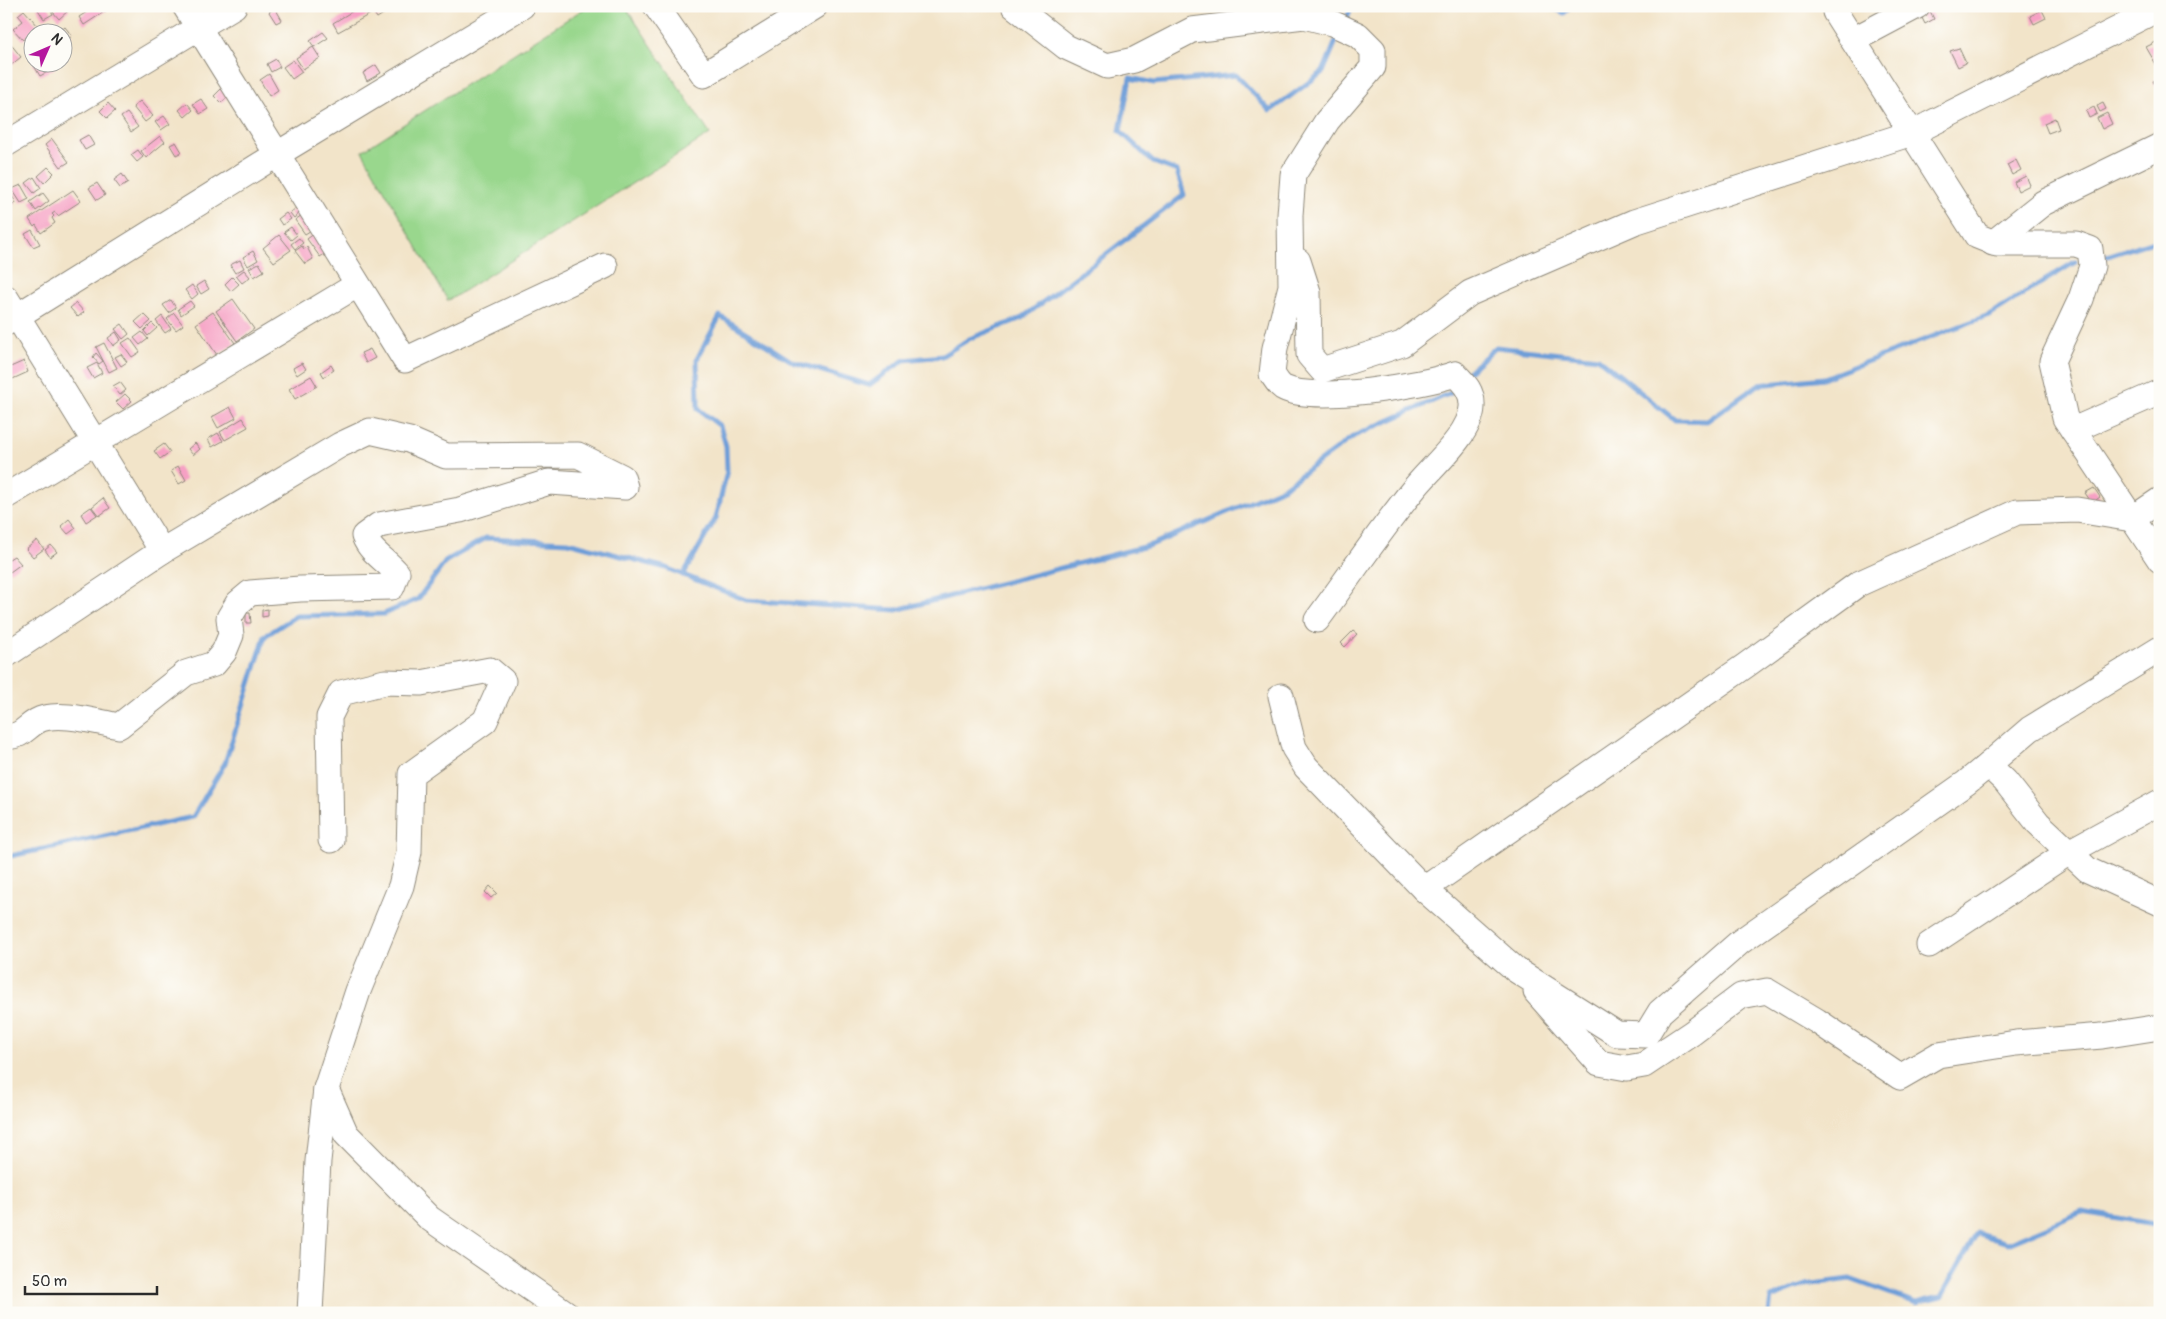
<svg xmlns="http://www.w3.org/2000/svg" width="2166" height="1319" font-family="Pangolin,sans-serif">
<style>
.green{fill:#99d78d;stroke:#62815c}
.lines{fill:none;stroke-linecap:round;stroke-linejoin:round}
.stream{stroke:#6e9ed8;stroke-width:5}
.building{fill:#f6a0c4}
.minor-casing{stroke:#8e887a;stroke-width:27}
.minor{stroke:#fff;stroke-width:25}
</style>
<rect width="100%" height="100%" fill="#fdfcf7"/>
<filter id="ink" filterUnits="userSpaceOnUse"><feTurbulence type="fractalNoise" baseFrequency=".02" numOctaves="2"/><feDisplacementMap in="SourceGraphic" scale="10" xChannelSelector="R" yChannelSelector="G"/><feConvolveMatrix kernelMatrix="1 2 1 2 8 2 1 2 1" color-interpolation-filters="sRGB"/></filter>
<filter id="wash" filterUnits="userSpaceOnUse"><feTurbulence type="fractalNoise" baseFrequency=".0096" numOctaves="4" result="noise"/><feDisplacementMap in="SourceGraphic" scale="20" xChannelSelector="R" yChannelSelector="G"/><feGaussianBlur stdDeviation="1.12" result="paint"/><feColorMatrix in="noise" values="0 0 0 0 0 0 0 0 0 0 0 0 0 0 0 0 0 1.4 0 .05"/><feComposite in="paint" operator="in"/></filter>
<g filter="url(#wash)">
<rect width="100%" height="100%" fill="#f2e4c9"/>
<!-- green -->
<path class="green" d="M588,6H625L710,134L448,301L362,151Z"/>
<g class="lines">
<!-- stream -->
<g class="stream">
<path d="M1550,6L1564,13L1570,6"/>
<path d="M1345,22L1352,6"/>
<path d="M2107,256L2154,241L2160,233"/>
<path d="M1468,372L1496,347L1598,358L1675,420L1707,421L1758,385L1824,378L1989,315L2075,262"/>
<path d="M683,575L716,518L727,471L726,446L720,426L698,409L697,359L720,316L793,362L869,385L904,360L942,356L969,339L1022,318L1184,195L1177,171L1153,162L1120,131L1130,78L1154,83L1236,75L1270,111L1323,72L1339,34"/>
<path d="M6,857L193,817L225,763L265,636L296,616L384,614L418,599L446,561L486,538L568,542L666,568L746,600L896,610L1151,545L1283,488L1354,436L1451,393"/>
<path d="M1769,1313L1771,1298L1805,1285L1850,1279L1916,1303L1941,1297L1977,1233L2007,1243L2082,1212L2160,1225"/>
</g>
</g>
<g id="blocks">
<!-- building -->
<g class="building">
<path d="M40,6H48L53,14L44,19L37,8Z"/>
<path d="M59,6H66L69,10L59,19L53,12Z"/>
<path d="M96,6H104L107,10L84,25L79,17Z"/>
<path d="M361,6H368L372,13L338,32L333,23Z"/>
<path d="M369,6H396L377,18Z"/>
<path d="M275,8L282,20L276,23L269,12Z"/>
<path d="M24,10L38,26L23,40L13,29L23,21L18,15Z"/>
<path d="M2042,10L2046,18L2034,24L2030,16Z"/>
<path d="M1930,11L1934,19L1925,24L1921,16Z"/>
<path d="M65,27L72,36L67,40L62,32H59Z"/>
<path d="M323,32L328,38L314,47L310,41Z"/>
<path d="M6,38L21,57L10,66L6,61Z"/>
<path d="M2160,40V65L2157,66L2146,47Z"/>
<path d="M313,47L320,58L303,69L296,58Z"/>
<path d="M1959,48L1966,63L1958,67L1950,51Z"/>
<path d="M276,59L280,67L271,72L267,64Z"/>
<path d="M293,60L302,72L292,79L283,67Z"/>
<path d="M36,62H52L55,68L40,76L33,64Z"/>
<path d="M376,65L381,73L367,81L363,73Z"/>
<path d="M269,74L278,90L269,96L260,80Z"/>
<path d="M2160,78V88L2157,89L2153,81Z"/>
<path d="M223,87L230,95L221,103L214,96Z"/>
<path d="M201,99L208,109L200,114L193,104Z"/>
<path d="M140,101L153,116L145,122L133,107Z"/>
<path d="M108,103L115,111L107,118L100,111Z"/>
<path d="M187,103L193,110L185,117L179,110Z"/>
<path d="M2103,103L2106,109L2100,112L2097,106Z"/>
<path d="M2094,107L2097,114L2089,118L2086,111Z"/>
<path d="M127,113L138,127L131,132L121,117Z"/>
<path d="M2107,113L2112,124L2102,129L2097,118Z"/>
<path d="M164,116L170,124L161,130L155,122Z"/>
<path d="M2055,118L2059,129L2048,133L2044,123Z"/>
<path d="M88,135L94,145L85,150L79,140Z"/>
<path d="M160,136L165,142L146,158L141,151Z"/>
<path d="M52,139L69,162L61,167L45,145Z"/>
<path d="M176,142L182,152L176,155L170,145Z"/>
<path d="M138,150L143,157L137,162L131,155Z"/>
<path d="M2016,160L2021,170L2012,175L2007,165Z"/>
<path d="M48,167L54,173L44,183L38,176Z"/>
<path d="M122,174L128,183L120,188L114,180Z"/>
<path d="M2026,176L2030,185L2018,191L2014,182Z"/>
<path d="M34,177L41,188L34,193L26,183Z"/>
<path d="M97,183L105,195L97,200L89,188Z"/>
<path d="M21,185L29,199L21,203L12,189Z"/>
<path d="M73,190L81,201L58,216L55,212L52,214L54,216L52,218L55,223L41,233L36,225L34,227L29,219Z"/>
<path d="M43,193L49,201L36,211L30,202Z"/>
<path d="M11,194L16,203L8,208L6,197Z"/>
<path d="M297,207L301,212L294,218L290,213Z"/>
<path d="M286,213L291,219L282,225L278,219Z"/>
<path d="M302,215L313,229L305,234L295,220Z"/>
<path d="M291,227L297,235L291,240L284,232Z"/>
<path d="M32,230L40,244L33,247L25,234Z"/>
<path d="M315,233L329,251L320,257L307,239Z"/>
<path d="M279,235L291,250L274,262L263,248Z"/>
<path d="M299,238L303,243L295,249L291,244Z"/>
<path d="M302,246L304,249L307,247L313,259L305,264L295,251Z"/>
<path d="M253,251L258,260L248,266L243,257Z"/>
<path d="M240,260L244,268L235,273L230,265Z"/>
<path d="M259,263L264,271L254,277L249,268Z"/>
<path d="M244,270L250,277L242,283L236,276Z"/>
<path d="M232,277L239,284L231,291L225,284Z"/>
<path d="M204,281L209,289L201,294L196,286Z"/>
<path d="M192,285L198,294L192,299L185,290Z"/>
<path d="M233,299L254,329L237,341L216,311Z"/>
<path d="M171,300L176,308L169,313L163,305Z"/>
<path d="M190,301L194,306L181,315L178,309Z"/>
<path d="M76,303L84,312L78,317L70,308Z"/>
<path d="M213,312L235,343L217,355L196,324Z"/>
<path d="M174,313L183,325L176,330L167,319Z"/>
<path d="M144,314L151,321L142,329L135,322Z"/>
<path d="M162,316L171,329L165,333L156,321Z"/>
<path d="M152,323L157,328L148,336L144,331Z"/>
<path d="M122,324L129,334L123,339L115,329Z"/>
<path d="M116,332L121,340L113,346L108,338Z"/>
<path d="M142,332L148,339L140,345L134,338Z"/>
<path d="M130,338L140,352L132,357L122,343Z"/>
<path d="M104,343L117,368L109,372L96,347Z"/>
<path d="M370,349L375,358L366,363L361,353Z"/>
<path d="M96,353L103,361L99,364L93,357Z"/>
<path d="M121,354L127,362L121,366L115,357Z"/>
<path d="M24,361L28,372L6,382V369Z"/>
<path d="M97,363L102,373L93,378L87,368Z"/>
<path d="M302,363L306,369L297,375L293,368Z"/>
<path d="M331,365L334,370L324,377L321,372Z"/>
<path d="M311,376L317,386L295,399L289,389Z"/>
<path d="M120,382L126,390L120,395L113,386Z"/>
<path d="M125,394L132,401L123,409L116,402Z"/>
<path d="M230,407L236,418L218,428L212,417Z"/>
<path d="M243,418L248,427L225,440L220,432Z"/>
<path d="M218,433L223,441L212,447L208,439Z"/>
<path d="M195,443L200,449L193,455L188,449Z"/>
<path d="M164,444L170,452L160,459L154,451Z"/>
<path d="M178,466L186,480L179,484L171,471Z"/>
<path d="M2094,488L2100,497L2092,503L2085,493Z"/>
<path d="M103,498L110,508L99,516L92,507Z"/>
<path d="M91,507L97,515L86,522L81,514Z"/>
<path d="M69,519L76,528L68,534L61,526Z"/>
<path d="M37,540L44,549L33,557L26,549Z"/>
<path d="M51,545L57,552L50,557L45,550Z"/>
<path d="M14,556L21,564L10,572L6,566V561Z"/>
<path d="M268,609V616L262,617V610Z"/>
<path d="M246,613H250L251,623H246Z"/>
<path d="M1353,631L1357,634L1345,647L1341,643Z"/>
<path d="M490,886L497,893L491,898L485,892Z"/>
</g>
</g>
</g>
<g filter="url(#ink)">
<use href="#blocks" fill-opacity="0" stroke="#8e887a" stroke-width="1"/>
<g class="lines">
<!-- minor casing -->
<g class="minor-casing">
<g id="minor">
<path d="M185,6L405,360L605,266"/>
<path d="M656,6L704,75L815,6"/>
<path d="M1014,6L1066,47L1107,66L1134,60L1192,30L1304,16L1332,23L1358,35L1373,50V67L1327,121L1293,175L1290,215L1291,286L1275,348L1272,374C1275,378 1279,386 1284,388C1315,403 1421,386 1455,374C1465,384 1473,392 1472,407C1471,435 1429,469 1413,490C1379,532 1349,577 1317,620"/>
<path d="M1835,6V12L1977,236L1997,244H2076L2090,249L2092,266L2081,299L2052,361L2065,418L2160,560"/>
<path d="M1853,40L1917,6"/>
<path d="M6,144L234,6"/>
<path d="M1993,243L2043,203L2160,146"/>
<path d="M1298,261L1308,292L1309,355L1322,370L1402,344L1470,293L1634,222L1912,133L2160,8"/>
<path d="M6,298L162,551"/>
<path d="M6,323L276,155L522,6"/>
<path d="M2073,430L2160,392"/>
<path d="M6,496L357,285"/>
<path d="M6,655L162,551L340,445L370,431L409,440L446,456L578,455L622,477L625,487L549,482L460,510L379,525L364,536C371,553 385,559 397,573L392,587L300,589L250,593L238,603L229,618L231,635L224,652L214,664L186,673L119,726C97,722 56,710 37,721C23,729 25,735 6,737"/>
<path d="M1281,696L1294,748L1306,767L1424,889L1516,970L1617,1034L1646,1035L1660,1012L1740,942L1966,783L1988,765L2005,781L2038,823L2088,870L2160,903"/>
<path d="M1988,765L2030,729L2160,649"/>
<path d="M331,840L329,717L341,693L385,682L421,683L490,670L503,681L485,721L411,774L409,852L401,886L358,991L326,1089L346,1134L429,1218L566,1313"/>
<path d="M1424,889L1745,666L1858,584L2017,512L2077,510L2132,519L2160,500"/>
<path d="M1929,945L2069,852L2160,802"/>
<path d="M1536,992L1599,1063L1627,1068L1644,1065L1692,1033L1741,996L1767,991L1817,1021L1900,1077L1938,1055L2016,1043L2102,1036L2160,1027"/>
<path d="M310,1313L318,1161L326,1089"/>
</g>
</g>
<!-- minor -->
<use href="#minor" class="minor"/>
</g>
</g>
<!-- margin -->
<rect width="2166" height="1319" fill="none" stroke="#fdfcf7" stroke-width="25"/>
<!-- north arrow -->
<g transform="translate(48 48) rotate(45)"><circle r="24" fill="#fdfcf7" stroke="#a9a8a5"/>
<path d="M0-4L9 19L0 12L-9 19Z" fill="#b5179e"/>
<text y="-8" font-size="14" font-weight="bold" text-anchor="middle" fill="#2b2b2b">N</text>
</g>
<!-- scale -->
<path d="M25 1286v8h132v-8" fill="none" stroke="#2b2b2b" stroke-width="2.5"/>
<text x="32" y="1286" font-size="15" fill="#2b2b2b" stroke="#fdfcf7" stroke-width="4" paint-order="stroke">50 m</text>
</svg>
